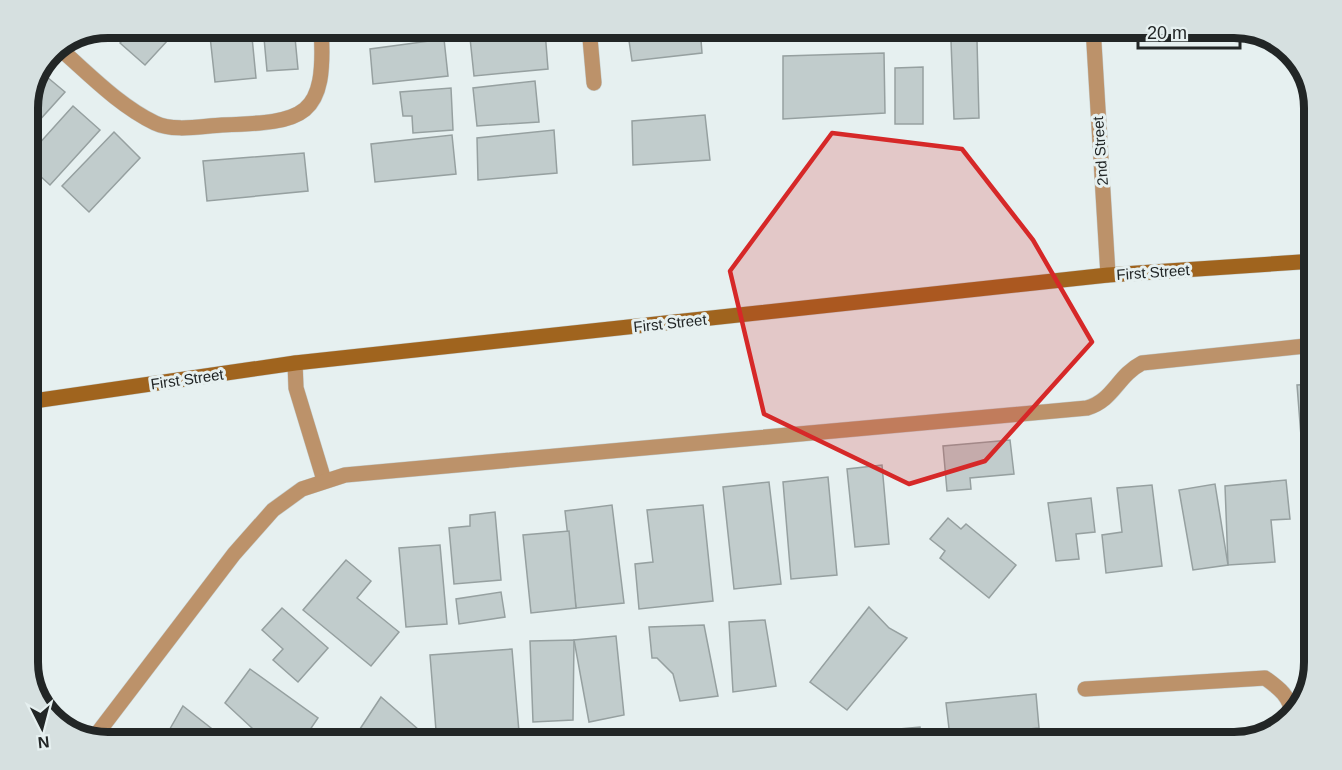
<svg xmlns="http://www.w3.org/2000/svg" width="1342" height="770" font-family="Helvetica,sans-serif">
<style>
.building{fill:#c1cccc;stroke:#96a0a0;stroke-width:1.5}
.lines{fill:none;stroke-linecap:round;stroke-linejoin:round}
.street-casing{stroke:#c3cccc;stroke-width:16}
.secondary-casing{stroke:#c3cccc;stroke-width:16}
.street{stroke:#bc926a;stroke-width:15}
.secondary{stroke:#a0641e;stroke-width:15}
.marked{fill:#d62828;fill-opacity:0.2;stroke:#d62828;stroke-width:4.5;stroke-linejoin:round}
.labels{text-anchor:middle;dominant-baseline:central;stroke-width:6;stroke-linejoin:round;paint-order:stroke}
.street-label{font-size:15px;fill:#222626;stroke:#e6f0f0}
.rim{fill:none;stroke:#222626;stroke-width:8}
</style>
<rect width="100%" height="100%" fill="#e6f0f0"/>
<!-- building -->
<g class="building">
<path d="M106,27H122L115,35Z"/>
<path d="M135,27H180L145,65L120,43Z"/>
<path d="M209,27H251L256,78L215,82Z"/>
<path d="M263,27H294L298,69L267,71Z"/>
<path d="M370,27H446L370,34Z"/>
<path d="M627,27H700L702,53L632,61Z"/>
<path d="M1236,27L1265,35L1234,40Z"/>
<path d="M545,31L548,69L474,76L470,38Z"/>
<path d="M444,39L448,76L373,84L370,49Z"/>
<path d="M977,40L979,118L954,119L951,41Z"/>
<path d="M884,53L885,113L783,119V56Z"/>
<path d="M923,67V124H895V68Z"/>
<path d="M41,72L65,92L27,134V102Z"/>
<path d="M535,81L539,122L477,126L473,88Z"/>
<path d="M451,88L453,130L413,133L412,116H403L400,92Z"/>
<path d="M73,106L100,130L50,185L27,164V157Z"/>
<path d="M705,115L710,160L633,165L632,121Z"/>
<path d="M554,130L557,173L478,180L477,138Z"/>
<path d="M114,132L140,158L89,212L62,186Z"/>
<path d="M452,135L456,174L375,182L371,144Z"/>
<path d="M304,153L308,191L207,201L203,161Z"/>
<path d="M1315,384V434L1301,436L1297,385Z"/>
<path d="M1010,440L1014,474L970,478L971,489L947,491L943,446Z"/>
<path d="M882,465L889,544L855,547L847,469Z"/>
<path d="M828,477L837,575L791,579L783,482Z"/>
<path d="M1286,480L1290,519L1271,520L1275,562L1228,565L1225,486Z"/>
<path d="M769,482L781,584L734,589L723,487Z"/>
<path d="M1215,484L1228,565L1193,570L1179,490Z"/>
<path d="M1152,485L1162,566L1106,573L1102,535L1122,532L1117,488Z"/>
<path d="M1091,498L1095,532L1076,534L1079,559L1056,561L1048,503Z"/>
<path d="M612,505L624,603L576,608L565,511Z"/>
<path d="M703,505L713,601L639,609L635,564L653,562L647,510Z"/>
<path d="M495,512L501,580L454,584L449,528L470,526V515Z"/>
<path d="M948,518L961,529L966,524L1016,565L989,598L940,558L945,551L930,539Z"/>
<path d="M569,531L576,608L531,613L523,535Z"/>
<path d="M440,545L447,624L406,627L399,548Z"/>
<path d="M346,560L371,581L357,598L399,632L371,666L303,610Z"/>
<path d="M501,592L505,617L459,624L456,599Z"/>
<path d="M869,607L889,628L907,638L847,710L810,682Z"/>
<path d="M282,608L328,648L298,682L273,660L283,649L262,630Z"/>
<path d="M765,620L776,686L733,692L729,622Z"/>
<path d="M704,625L718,696L680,701L673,674L657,658H652L649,627Z"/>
<path d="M616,636L624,715L589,722L574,640Z"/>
<path d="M574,640L573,720L533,722L530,641Z"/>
<path d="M512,649L519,732L454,743H437L430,655Z"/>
<path d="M250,669L318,718L301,743H268L225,703Z"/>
<path d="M1036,694L1039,728L950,737L946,703Z"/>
<path d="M381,697L434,743H369L358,732Z"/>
<path d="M183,706L230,743H176L167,734Z"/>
<path d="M920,727L922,743H846L845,734Z"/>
</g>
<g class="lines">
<!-- street casing -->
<g class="street-casing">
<g id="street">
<path d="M589,27L594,83"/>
<path d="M1093,27L1108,275"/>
<path d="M58,47C88,73 118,105 155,123C174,132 202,126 222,125C305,122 327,119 321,27"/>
<path d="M295,363L296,388L324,480"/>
<path d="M1085,689L1265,678C1279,688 1291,697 1292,715"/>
<path d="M93,739L234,554L273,510L302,489L345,475L1087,408C1114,400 1117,376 1142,363L1315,345"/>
</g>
</g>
<!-- secondary casing -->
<g class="secondary-casing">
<path id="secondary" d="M27,402L295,363L1108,275L1315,261"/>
</g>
<!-- street -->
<use href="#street" class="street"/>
<!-- secondary -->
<use href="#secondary" class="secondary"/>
</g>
<!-- marked area -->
<path class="marked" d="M832,133L962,149L1033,240L1092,342L985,461L909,484L764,414L730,271Z"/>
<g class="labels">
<!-- street labels -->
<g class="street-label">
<text transform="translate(1100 151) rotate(-94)">2nd Street</text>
<text transform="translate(1153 272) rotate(-4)">First Street</text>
<text transform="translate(670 323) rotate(-6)">First Street</text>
<text transform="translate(187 379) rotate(-8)">First Street</text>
</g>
</g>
<!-- crop -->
<path d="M0 0H1342V770H0ZM108 38H1234A70 70 0 0 1 1304 108V662A70 70 0 0 1 1234 732H108A70 70 0 0 1 38 662V108A70 70 0 0 1 108 38Z" fill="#d6e0e0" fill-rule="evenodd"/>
<path class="rim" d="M108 38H1234A70 70 0 0 1 1304 108V662A70 70 0 0 1 1234 732H108A70 70 0 0 1 38 662V108A70 70 0 0 1 108 38Z"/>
<!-- north arrow -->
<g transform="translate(42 728) rotate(174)" stroke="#e6f0f0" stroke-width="4.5" paint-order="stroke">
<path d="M0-4.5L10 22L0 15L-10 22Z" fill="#222626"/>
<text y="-9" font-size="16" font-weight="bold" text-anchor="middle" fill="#222626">N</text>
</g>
<!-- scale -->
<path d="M1138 39v9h102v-9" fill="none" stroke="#222626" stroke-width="3"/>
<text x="1147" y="39" font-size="18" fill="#222626" stroke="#e6f0f0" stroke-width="4.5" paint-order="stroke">20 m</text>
</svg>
